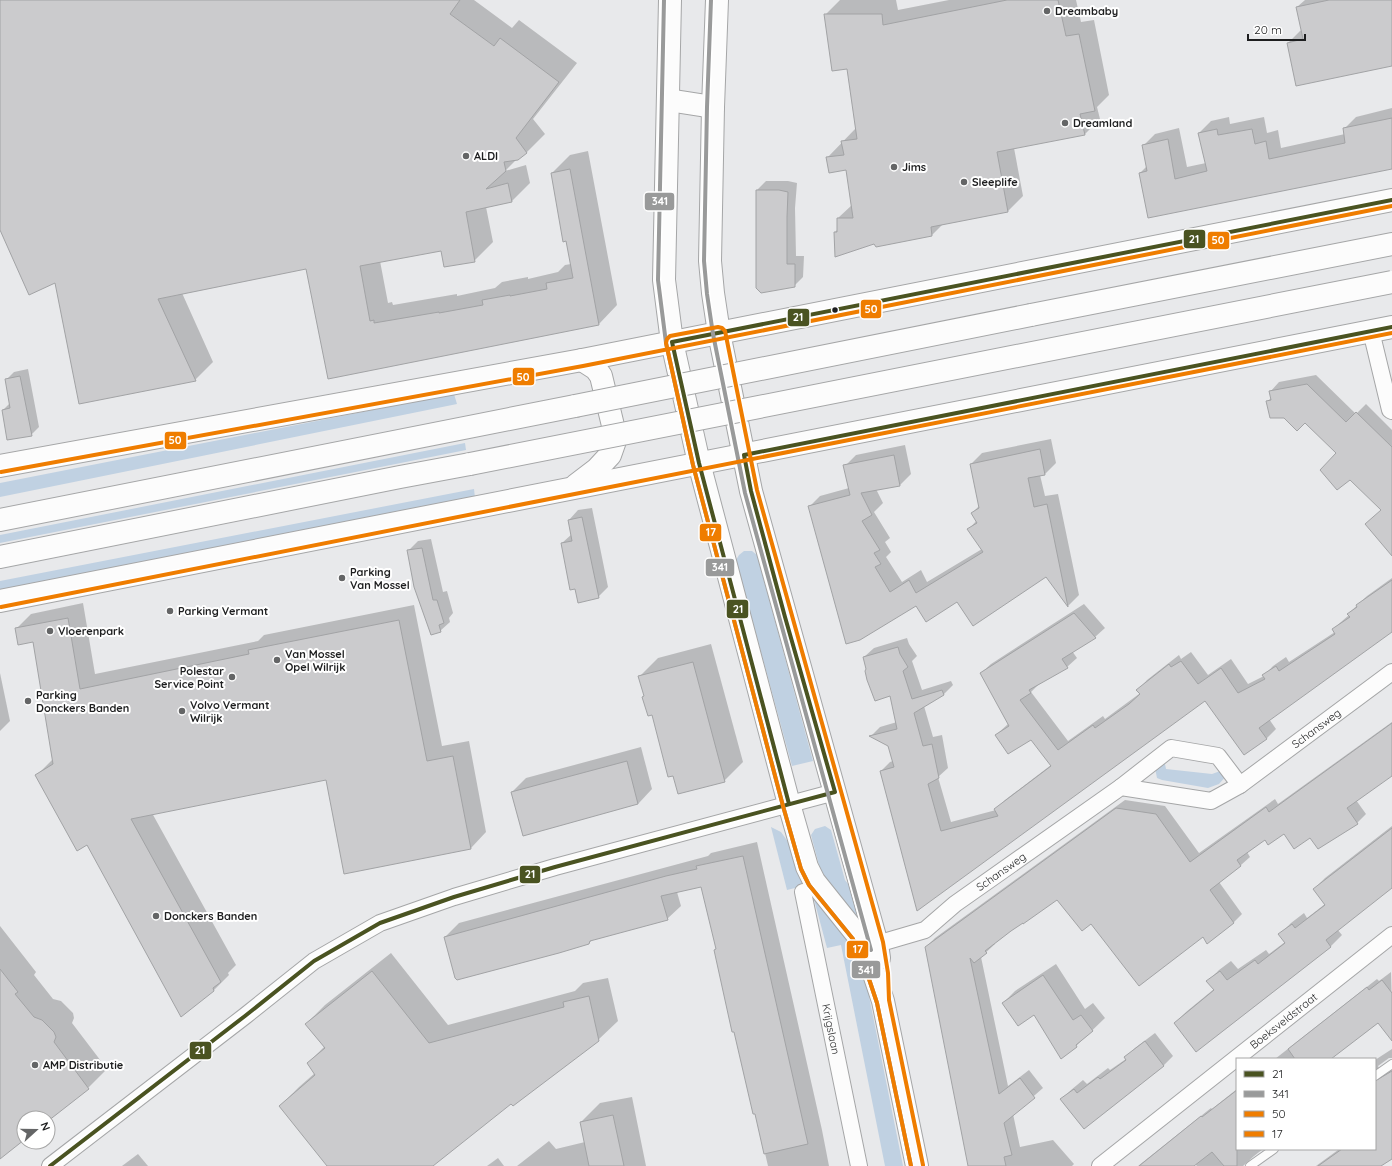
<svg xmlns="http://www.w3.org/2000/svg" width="1392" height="1166" font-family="Quicksand,sans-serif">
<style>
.green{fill:#c0d1e2}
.shadow{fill:#0003}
.building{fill:#cbcbcd;stroke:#a2a3a5}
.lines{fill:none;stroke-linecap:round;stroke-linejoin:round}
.lane-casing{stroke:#a5a6a7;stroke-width:10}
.street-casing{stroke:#a5a6a7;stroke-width:18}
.secondary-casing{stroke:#a5a6a7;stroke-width:24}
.highway-casing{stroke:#a5a6a7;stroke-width:24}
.lane{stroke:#fcfcfc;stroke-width:8}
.street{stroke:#fcfcfc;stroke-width:16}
.secondary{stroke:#fcfcfc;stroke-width:22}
.highway{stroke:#fcfcfc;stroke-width:22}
.highway-bridge-casing{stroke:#a5a6a7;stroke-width:24;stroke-linecap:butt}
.highway-bridge{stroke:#fcfcfc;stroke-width:22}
.bus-1-casing{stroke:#fff;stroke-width:7}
.bus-2-casing{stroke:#fff;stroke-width:7}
.bus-3-casing{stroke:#fff;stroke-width:7}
.bus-4-casing{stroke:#fff;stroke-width:7}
.bus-1{stroke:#4a5321;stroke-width:4}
.bus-2{stroke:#999a9a;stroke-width:4}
.bus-3{stroke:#ef7d00;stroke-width:4}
.bus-4{stroke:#ef7d00;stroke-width:4}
.poi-dot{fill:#646566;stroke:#fff;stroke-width:1.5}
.bus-dot{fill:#1d1e1f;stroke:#fff;stroke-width:1.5}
.labels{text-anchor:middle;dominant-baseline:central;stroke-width:4;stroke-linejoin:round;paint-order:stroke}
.poi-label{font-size:11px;font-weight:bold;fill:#1d1e1f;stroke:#fff;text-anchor:start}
.street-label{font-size:11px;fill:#1d1e1f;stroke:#fff}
.line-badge{stroke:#fff;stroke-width:1.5}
.badge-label{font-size:11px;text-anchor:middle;font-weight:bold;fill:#fff}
</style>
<rect width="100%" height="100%" fill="#e8e9eb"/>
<!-- green -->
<g class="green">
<path d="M454,394L457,404L0,497V483Z"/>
<path d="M465,443L466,450L0,543V535Z"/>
<path d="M474,489L475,498L0,591V581Z"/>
<path d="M744,551H752L757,555L813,761L792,766L736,560L739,555Z"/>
<path d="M1163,762L1165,764L1166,769L1212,774L1223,770L1227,775L1219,784L1208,788L1162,780L1157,778L1155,768Z"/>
<path d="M825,826L831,830L845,880L861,901L859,925L824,884L811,835L815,829Z"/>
<path d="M771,827L781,832L791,846L861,956L903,1166H885L841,945L827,948L812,892L803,886L787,890Z"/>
</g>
<!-- shadow -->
<g class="shadow">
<path d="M0,0H474L512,28L519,20L577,63L533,119L545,134L527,152L518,159L516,160L505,171L526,165L530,183L512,201L486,207L493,242L474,261L441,250L380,261L388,303L392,302L393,305L457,294V296L495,288L502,282L528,277V279L558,272L565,265L571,264L552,173L570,155L588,151L617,305L599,324L329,378L307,268L182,293L213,362L195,380L56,282L0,228Z"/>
<path d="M840,0H896L898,10L949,0H1076L1081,22L1094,20L1109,95L1097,107L1100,119L1085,134L1014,148L1023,196L1008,211L943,224L932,235L876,246L874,243L835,232L838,229V218L852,205L847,169L827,158L856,128L848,68L825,15Z"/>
<path d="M1305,0H1392V65L1288,43L1300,31L1302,30L1297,7Z"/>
<path d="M1392,108V168L1148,216L1140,173L1147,166L1143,146L1155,134L1179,128L1187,167L1206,163L1199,133L1211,121L1229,117L1230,124L1264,117L1267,133L1278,130L1281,148L1345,134L1344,129L1356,117Z"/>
<path d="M766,181H788L797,183L795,208L796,256H804L803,277L794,286L757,190Z"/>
<path d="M28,369L39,427L31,435L3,410L10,403L6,380L14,372Z"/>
<path d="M1316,375L1356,414L1366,404L1392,430V507L1305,422L1268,401L1271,398L1270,392L1279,382Z"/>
<path d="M1051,439L1056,463L1045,474L1040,475L1045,496L1058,494L1079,595L1068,606L1047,576L957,600L916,604L860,639L809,507L820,496L849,488L845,466L856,455L905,445L911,474L900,485L876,489L883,503L874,512L890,538L885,542L891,552L886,557L902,582L921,570L927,582L982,549L969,529L977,520L972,513L980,505L971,464L982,453Z"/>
<path d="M592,508L608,587L598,597L562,543L572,534L569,520L578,510Z"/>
<path d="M431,539L443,592L447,591L453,613L449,618L450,622L440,631L408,551L418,541Z"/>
<path d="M1392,578V631L1269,719L1276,729L1267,738L1245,754L1205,699L918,909L881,771L890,762L893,761L888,745L871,736L880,727L897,722L890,695L867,669L864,657L874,648L907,638L909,644L917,656L912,661L922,690L951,681L953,685L943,695L924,706L933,737L942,735L948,768L938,777L951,822L996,810L1005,800L1051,765L1031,738L996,735L1008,724L981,673L991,664L1084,604L1105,628L1095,637L1072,651L1077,658L1067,667L1040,683L1031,692L1068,741L1103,716L1105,719L1139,694L1141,693L1138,690L1147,680L1179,655L1181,659L1191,652L1208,675L1231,659L1248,684L1264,676L1273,666L1286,657L1289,662L1335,632L1333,629L1349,615L1348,614L1367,596Z"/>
<path d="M83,603L95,674L258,641L264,635L414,605L442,746L469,741L486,832L471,848L345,873L327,779L152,813L236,965L228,973L229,975L214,990L87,844L37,775L53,759L33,641L16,629L31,614Z"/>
<path d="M711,644L743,762L724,781L645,695L639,677L658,658Z"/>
<path d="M0,673L10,721L0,731Z"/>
<path d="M1392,722V775L1356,800L1366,814L1357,823L1319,848L1310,836L1284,833L1265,839L1247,852L1250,857L1241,865L1219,882L1242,914L1233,923L1203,935L1092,923L1057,898L994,943L995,944L981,957L1008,1086L1029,1070L1043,1088L1013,1114L1020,1147L1053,1140L1074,1164L1072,1166H969L926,947L935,938L1125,800L1165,806L1199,853L1275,799L1278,804Z"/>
<path d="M641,747L652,789L638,804L512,792L526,778Z"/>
<path d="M1392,826V887L1337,929L1342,935L1331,946L1196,1051L1175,1023L1186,1012L1214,989L1208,981L1219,970L1231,961L1238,969L1266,950L1269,954L1285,942L1280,934L1291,923L1304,913L1307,918L1325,904L1314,889L1325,878Z"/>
<path d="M757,842L822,1130L829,1166H768L702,886L677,892L681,906L667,919L593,939L589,943L445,937L459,923L708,856L711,853Z"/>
<path d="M0,926L36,972L34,975L53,999L61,1001L73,1013L74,1018L72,1023L107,1069L88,1088L48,1120V1118H24V1139L0,1157Z"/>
<path d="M391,953L448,1025L575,991L583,983L608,978L618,1021L598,1040L511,1103L431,1166H328L280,1106L299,1087L315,1073L308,1063L325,1046L306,1024L325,1005Z"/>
<path d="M1056,964L1085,1009L1093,1003L1105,1018L1076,1046L1034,1014L1003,1003L1015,991Z"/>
<path d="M1391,972L1392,1010L1329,1059H1275L1377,979L1379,981Z"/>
<path d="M1155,1033L1173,1056L1164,1065L1084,1128L1062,1099L1071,1090L1083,1080L1087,1084L1108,1068L1110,1070L1126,1059L1125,1058L1135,1048Z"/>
<path d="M1392,1049V1058H1389L1378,1066L1380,1071L1382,1073L1388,1072L1392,1069V1157L1380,1166H1316L1338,1150L1337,1149H1375V1060Z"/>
<path d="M1237,1089V1149H1263L1254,1156L1243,1166H1197L1195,1164L1192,1166H1138L1211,1108L1212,1109Z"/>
<path d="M632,1097L646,1166H517L549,1141L556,1149L585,1142L581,1122L600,1103Z"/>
<path d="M138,1154L148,1166H122Z"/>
<path d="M498,1158L504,1166H487Z"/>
</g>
<!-- building -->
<g class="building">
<path d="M0,0H460L450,14L494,46L500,38L559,82L516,138L527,153L518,160L504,162L506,171L486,189L508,183L512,202L466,212L475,262L444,267L441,251L360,266L370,321L374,320V323L439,312V313L483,305L482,300L510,295V296L547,289L546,283L573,278L566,241L563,242L551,173L570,169L599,325L328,379L306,269L158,299L196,381L79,404L55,283L29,295L0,230Z"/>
<path d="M1007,0H1058L1066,36L1079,34L1095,111L1080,114L1085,135L997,152L1008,212L931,227L932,236L876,247L874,244L835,257L834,232H837V218H853L846,170L829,173L826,157L844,155L841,141L857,139L847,69L832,71L824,14H882L883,25Z"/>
<path d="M1329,0H1392V66L1296,86L1287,43L1303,39L1296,7Z"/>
<path d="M1392,118V169L1148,218L1139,173L1147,171L1142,145L1168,139L1175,179L1207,171L1198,133L1217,129L1218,135L1252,129L1255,144L1266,141L1269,159L1345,143L1343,128Z"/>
<path d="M756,190H779L788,192L787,217V264H795V287L761,293L756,288Z"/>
<path d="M20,376L32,436L7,440L2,410L10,408L5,379Z"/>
<path d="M1307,384L1346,422L1356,412L1392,447V556L1365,524L1381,510L1350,480L1337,490L1320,470L1336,453L1305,423L1297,431L1284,418H1270L1266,401L1271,400L1269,391Z"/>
<path d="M1040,449L1045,475L1028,478L1034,507L1047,504L1068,607L1046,577L973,626L957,602L926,622L916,606L860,640L846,644L808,506L850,495L843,465L894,455L900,486L861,493L872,515L862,521L880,550L874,553L881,564L875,567L890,592L909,580L916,593L983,552L967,529L977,523L971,513L979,508L970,464Z"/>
<path d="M582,517L599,598L578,603L575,589L570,590L561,543L572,541L568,520Z"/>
<path d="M422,548L433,600H437L444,623L439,625L441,632L431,635L414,587L407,550Z"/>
<path d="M1392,580V632L1259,728L1267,739L1244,755L1205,701L917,911L880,771L894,767L888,746L869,736L897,729L890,696L875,701L867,680L865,671L866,669L863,657L898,647L900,654L908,667L903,671L912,699L942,690L944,695L914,713L923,746L932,744L939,778L928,784L941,831L998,816L994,809L1051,766L1031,740L1008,754L995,735L1009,726L980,673L1074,613L1096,638L1062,659L1068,668L1029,690L1031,693L1020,700L1058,750L1093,725L1095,728L1129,704L1140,694L1136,690L1169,664L1171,667L1181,661L1198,684L1221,668L1238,693L1265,679L1262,675L1276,666L1279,671L1335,634L1332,629L1350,617L1347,614L1357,607L1356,605Z"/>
<path d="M68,618L80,689L249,654L248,650L399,620L427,761L453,756L471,849L344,874L326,780L131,819L221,982L213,988L214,991L181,1017L87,845L77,851L35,775L53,764L33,642L18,645L15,628Z"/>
<path d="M693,662L725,782L678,794L673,776L668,777L652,715L648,716L642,697L644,696L638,676Z"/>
<path d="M1392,723V776L1347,808L1358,824L1318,849L1310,838L1294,849L1284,834L1268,845L1265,840L1237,860L1241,866L1210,890L1234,923L1207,944L1203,937L1139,986L1091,924L1082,931L1057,900L1023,924V923L1011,931L985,951L987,953L974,963L970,958L999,1094L1020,1078L1035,1098L1004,1123L1012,1155L1004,1157L1006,1166H968L925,947L1116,808L1156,814L1190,862L1266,807L1269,812Z"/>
<path d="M627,761L638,804L523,836L511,792Z"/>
<path d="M1392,828V888L1326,940L1331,947L1196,1052L1174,1023L1214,990L1206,981L1220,971L1227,980L1255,960L1258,964L1285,943L1278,934L1292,924L1295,928L1325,905L1313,889Z"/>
<path d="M743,856L808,1144L764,1154L755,1114H753L734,1032H732L714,950L716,949L701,887L661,896L668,920L590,941L589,944L559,953L457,980L455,978L444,937L666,876L697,869L696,866Z"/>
<path d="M0,969L18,992L15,994L34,1017L42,1020L54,1032L56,1037L54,1042L89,1089L48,1121V1118H24V1140L0,1159Z"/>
<path d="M372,971L429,1043L564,1007L563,1002L589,996L599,1041L513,1106L511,1104L433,1166H327L279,1106L315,1075L307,1063L325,1048L305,1024Z"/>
<path d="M1043,975L1073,1020L1081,1015L1093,1031L1076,1045L1077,1047L1061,1059L1034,1015L1018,1026L1002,1003Z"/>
<path d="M1382,980L1392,993V1041L1378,1023L1331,1059H1295L1288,1049L1367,987L1369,990Z"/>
<path d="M1145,1041L1164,1066L1084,1129L1060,1099L1074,1089L1077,1093L1098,1077L1100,1079L1126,1060L1124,1057Z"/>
<path d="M1392,1071V1159L1381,1166H1318L1342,1149H1375V1081Z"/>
<path d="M1237,1090V1166H1224L1212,1152L1194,1166H1139L1201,1116L1202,1117Z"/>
<path d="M613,1115L624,1166H589L580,1122Z"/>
</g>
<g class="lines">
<!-- lane casing -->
<g class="lane-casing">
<g id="lane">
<path d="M1375,1076L1392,1064"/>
<path d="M1250,1166L1274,1149"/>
</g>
</g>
<!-- street casing -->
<g class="street-casing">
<g id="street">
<path d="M1371,331L1390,410L1392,411"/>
<path d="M1121,787L1171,748L1218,756L1240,785"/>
<path id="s1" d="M803,892L859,1166"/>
<path id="s2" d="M877,944L925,930L955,904L1121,787L1211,801L1240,785L1392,672"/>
<path d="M50,1166L245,1016L314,961L380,923L454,897L555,867L835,792"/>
<path id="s3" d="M1100,1166L1392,935"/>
</g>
</g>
<!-- secondary casing -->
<g class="secondary-casing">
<g id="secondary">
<path d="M670,0L664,280L672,342L699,463L789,804L807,867L814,881L858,936L869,959L883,1001L917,1166"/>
<path d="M717,0L713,107L710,261L713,293L719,333L751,491L877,944L879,958"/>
<path d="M668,100L713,107"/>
<path d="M0,466L582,360L1392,200"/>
<path d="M576,485L597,469L610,455L616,438L601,376L596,369L582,360"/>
<path d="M0,601L1392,327"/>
</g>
</g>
<!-- highway casing -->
<g class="highway-casing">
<g id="highway">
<path d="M1031,315L1392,244"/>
<path d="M0,520L575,406"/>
<path d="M0,557L400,477L470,464"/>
</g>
</g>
<!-- lane -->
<use href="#lane" class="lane"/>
<!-- street -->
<use href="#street" class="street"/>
<!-- secondary -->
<use href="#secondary" class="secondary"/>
<!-- highway -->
<use href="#highway" class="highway"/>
<!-- highway-bridge casing -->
<g class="highway-bridge-casing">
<g id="highway-bridge">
<path d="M575,406L1031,315"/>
<path d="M470,464L1392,282"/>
</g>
</g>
<!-- highway-bridge -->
<use href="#highway-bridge" class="highway-bridge"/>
<!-- bus-1 casing -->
<g class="bus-1-casing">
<g id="bus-1">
<path d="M789,804L699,463L672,342L1392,200"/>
<path d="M50,1166L245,1016L314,961L380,923L454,897L555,867L835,792L785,617L751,491L744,455L1392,327"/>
</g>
</g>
<!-- bus-2 casing -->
<g class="bus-2-casing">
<g id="bus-2">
<path d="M664,0L658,280L666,343L693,465L783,806L801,869L809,885L853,939L863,961L877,1003L911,1166"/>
<path d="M711,0L707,107L704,261L707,294L713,334L745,493L871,950"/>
</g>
</g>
<!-- bus-3 casing -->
<g class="bus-3-casing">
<g id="bus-3">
<path d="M1,472L583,366L1392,206"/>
<path d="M1,607L1392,333"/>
</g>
</g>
<!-- bus-4 casing -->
<g class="bus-4-casing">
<path id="bus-4" d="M911,1166L877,1003L863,961L853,939L809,885L801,869L783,806L693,465L666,343L667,339L670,336L718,327L722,328L725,331L757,490L883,942L888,973L889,1000L923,1165"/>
</g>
<!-- bus-1 -->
<use href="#bus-1" class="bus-1"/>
<!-- bus-2 -->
<use href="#bus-2" class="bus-2"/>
<!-- bus-3 -->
<use href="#bus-3" class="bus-3"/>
<!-- bus-4 -->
<use href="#bus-4" class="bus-4"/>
</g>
<!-- markers -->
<g class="poi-dot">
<circle cx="1047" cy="11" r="4"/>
<circle cx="1065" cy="123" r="4"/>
<circle cx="466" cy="156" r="4"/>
<circle cx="894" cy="167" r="4"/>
<circle cx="964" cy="182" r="4"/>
<circle cx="342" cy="578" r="4"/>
<circle cx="170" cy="611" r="4"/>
<circle cx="50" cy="631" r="4"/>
<circle cx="277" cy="660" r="4"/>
<circle cx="232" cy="677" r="4"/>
<circle cx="28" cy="701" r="4"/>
<circle cx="182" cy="711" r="4"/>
<circle cx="156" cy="916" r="4"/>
<circle cx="35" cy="1065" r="4"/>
</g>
<circle class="bus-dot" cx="835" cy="310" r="3.5"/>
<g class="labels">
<!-- poi labels -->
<g class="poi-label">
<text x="1055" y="11">Dreambaby</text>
<text x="1073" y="123">Dreamland</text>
<text x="474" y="156">ALDI</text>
<text x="902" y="167">Jims</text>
<text x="972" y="182">Sleeplife</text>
<text x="350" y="572">Parking<tspan x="350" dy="13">Van Mossel</tspan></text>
<text x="178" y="611">Parking Vermant</text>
<text x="58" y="631">Vloerenpark</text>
<text x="285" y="654">Van Mossel<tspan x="285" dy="13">Opel Wilrijk</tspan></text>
<text x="224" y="671" text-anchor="end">Polestar<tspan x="224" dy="13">Service Point</tspan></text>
<text x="36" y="695">Parking<tspan x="36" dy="13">Donckers Banden</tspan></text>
<text x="190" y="705">Volvo Vermant<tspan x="190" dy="13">Wilrijk</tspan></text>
<text x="164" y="916">Donckers Banden</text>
<text x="43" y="1065">AMP Distributie</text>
</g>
<!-- street labels -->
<g class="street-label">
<text stroke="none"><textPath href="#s2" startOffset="512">Schansweg</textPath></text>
<text stroke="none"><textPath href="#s2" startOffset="146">Schansweg</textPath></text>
<text stroke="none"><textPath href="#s3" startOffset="234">Boeksveldstraat</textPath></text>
<text stroke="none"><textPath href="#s1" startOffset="140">Krijgslaan</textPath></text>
</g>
</g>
<g class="line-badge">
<rect x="644" y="192" width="31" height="19" rx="4" fill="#999a9a"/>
<rect x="1183" y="229" width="23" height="20" rx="4" fill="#4a5321"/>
<rect x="1207" y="231" width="23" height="19" rx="4" fill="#ef7d00"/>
<rect x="860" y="299" width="22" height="20" rx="4" fill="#ef7d00"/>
<rect x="787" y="308" width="23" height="19" rx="4" fill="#4a5321"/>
<rect x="512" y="367" width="23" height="19" rx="4" fill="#ef7d00"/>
<rect x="164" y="431" width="23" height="19" rx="4" fill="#ef7d00"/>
<rect x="699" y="523" width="23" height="19" rx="4" fill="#ef7d00"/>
<rect x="705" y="558" width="30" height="19" rx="4" fill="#999a9a"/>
<rect x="726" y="599" width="23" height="20" rx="4" fill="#4a5321"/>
<rect x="519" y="865" width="22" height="19" rx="4" fill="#4a5321"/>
<rect x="846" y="940" width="23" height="19" rx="4" fill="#ef7d00"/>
<rect x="851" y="960" width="30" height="19" rx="4" fill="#999a9a"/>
<rect x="189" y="1041" width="23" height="19" rx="4" fill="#4a5321"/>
</g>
<g class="badge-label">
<text x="660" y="205">341</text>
<text x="1194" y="243">21</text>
<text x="1218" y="244">50</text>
<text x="871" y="313">50</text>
<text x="798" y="321">21</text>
<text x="523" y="381">50</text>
<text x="175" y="444">50</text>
<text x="711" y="536">17</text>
<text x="720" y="571">341</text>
<text x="738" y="613">21</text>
<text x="530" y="878">21</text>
<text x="858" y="953">17</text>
<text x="866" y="974">341</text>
<text x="200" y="1054">21</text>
</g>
<!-- legend -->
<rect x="1236" y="1058" width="140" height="92" fill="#ffffff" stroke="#a5a5a5"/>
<rect x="1244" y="1071" width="20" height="6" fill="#4a5321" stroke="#a5a5a5"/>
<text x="1272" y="1078" font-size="12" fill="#1d1e1f">21</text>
<rect x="1244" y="1091" width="20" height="6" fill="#999a9a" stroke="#a5a5a5"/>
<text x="1272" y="1098" font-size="12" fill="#1d1e1f">341</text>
<rect x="1244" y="1111" width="20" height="6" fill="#ef7d00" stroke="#a5a5a5"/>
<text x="1272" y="1118" font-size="12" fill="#1d1e1f">50</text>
<rect x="1244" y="1131" width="20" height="6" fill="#ef7d00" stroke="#a5a5a5"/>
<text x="1272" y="1138" font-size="12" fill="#1d1e1f">17</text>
<!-- north arrow -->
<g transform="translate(36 1130) rotate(69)"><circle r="19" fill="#ffffff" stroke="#a5a5a5"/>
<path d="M0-3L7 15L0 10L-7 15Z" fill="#646566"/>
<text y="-6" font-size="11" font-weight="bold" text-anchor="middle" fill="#1d1e1f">N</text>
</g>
<!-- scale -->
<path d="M1248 34v6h57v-6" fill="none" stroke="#1d1e1f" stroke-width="2"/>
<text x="1254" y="34" font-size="12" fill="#1d1e1f" stroke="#ffffff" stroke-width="3" paint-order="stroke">20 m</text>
</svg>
